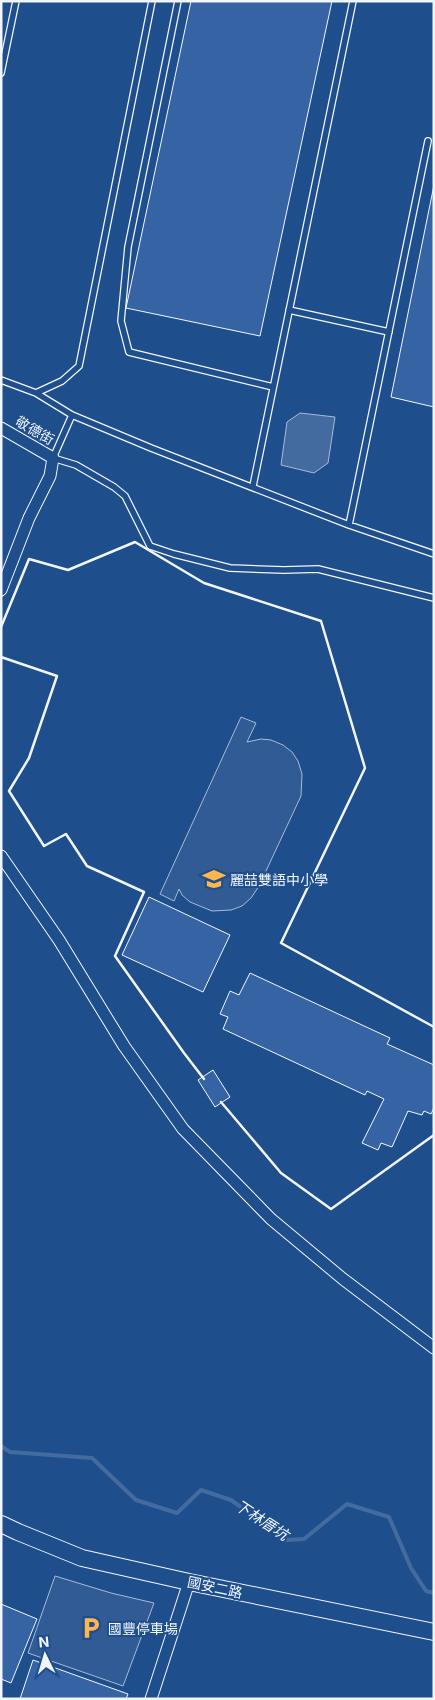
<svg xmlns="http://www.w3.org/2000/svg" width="435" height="1700" font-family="Inter,'Noto Sans TC',sans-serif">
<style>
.built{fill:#305b95;stroke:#a8bbd7}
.water{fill:#446ba0;stroke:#a8bbd7}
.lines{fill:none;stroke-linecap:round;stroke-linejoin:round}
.stream{stroke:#446ba0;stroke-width:4}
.building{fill:#3563a3;stroke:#f2f6ff}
.lane-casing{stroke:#f2f6ff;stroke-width:8}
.street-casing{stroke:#f2f6ff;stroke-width:13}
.secondary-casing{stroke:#f2f6ff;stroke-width:18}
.lane{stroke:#1f4e8c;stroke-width:5.5}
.street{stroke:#1f4e8c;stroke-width:11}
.secondary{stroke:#1f4e8c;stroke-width:16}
.wall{stroke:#f2f6ff;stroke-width:2.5}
.labels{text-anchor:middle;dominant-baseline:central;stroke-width:4;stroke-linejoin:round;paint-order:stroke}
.street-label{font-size:14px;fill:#f2f6ff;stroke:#1f4e8c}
.poi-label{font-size:14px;fill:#f2f6ff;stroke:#1f4e8c;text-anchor:start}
.water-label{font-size:15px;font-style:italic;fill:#f2f6ff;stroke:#1f4e8c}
</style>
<rect width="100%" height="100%" fill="#1f4e8c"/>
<path class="built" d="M241,717L256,723L247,742L261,739L271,740L283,745L292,752L298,761L302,774L301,796L259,886L251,898L242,906L231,910L212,911L190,902L182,895L179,889L174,901L160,894Z
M55,1576L111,1593L154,1603L123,1686L28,1653Z"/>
<path class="water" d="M300,413L335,417L328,463L314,473L281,465L287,422Z"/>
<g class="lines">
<path class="stream" d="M1,1446L10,1452L92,1458L136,1500L177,1513L201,1490L231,1500L287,1540L304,1539L347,1504L389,1517L411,1568L426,1591L434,1593"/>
</g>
<path class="building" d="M191,1H332L260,336L126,308Z
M434,185V407L391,397Z
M149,897L230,935L203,992L122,955Z
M250,973L390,1038L387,1044L434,1065V1108L431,1114L424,1111L422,1115L408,1111L392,1147L381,1143L378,1150L362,1143L384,1099L367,1091L365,1095L223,1029L228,1017L220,1014L230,991L239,995Z
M213,1070L230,1097L215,1107L198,1080Z
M1,1604L37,1619L11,1683L1,1679Z
M33,1660L128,1694L126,1699H20Z"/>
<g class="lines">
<defs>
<path id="lane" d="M178,1L128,247L121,321L129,352L273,387
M1,73L16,1
M289,310L389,332
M1,380L36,393L62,381L79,366L152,1
M36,393L72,415
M253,486L353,1
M349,525L428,141
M434,554L349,525L151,448L72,415L53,458L76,465L114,487L125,496L150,546L174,554L230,568L284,570L318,569L434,598"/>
<path id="street" d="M1,428L53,458L50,476L29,518L1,590
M1,856L59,940L124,1046L183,1129L271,1219L343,1279L434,1348
M151,1699L189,1582"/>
<path id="secondary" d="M1,1524L18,1532L82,1558L189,1582L434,1632"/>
</defs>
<use href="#lane" class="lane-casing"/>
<use href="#street" class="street-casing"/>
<use href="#secondary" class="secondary-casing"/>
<use href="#lane" class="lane"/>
<use href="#street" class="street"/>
<use href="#secondary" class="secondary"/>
<path class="wall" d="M1,627L29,559L68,570L135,542L204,583L321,621L365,768L281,943L434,1027
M1,657L57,676L29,758L9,791L44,846L66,834L87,866L144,892L115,956L184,1053L204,1079
M221,1102L281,1173L331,1209L434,1135"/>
</g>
<defs>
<symbol id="school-bare" viewBox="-9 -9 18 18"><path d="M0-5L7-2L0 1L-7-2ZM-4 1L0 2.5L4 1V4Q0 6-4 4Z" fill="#ffb74d" stroke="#1f4e8c" stroke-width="2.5" paint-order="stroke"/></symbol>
<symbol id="parking-bare" viewBox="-9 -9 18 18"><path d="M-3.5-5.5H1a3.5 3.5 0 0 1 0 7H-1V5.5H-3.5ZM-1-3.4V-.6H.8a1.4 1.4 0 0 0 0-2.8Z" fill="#ffb74d" stroke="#1f4e8c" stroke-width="2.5" paint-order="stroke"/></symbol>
</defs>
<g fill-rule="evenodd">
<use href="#school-bare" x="198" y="863" width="32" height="32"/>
<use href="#parking-bare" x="75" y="1612" width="32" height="32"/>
</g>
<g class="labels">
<g class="street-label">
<text transform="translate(35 430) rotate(30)">敬德街</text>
<text transform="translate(215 1587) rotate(12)">國安二路</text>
</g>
<g class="poi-label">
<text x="230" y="879">麗喆雙語中小學</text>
<text x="108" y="1628">國豐停車場</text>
</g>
<g class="water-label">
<text transform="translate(262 1520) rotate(33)">下林厝坑</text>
</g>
</g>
<rect width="435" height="1700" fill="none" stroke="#f2f6ff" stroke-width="5"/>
<g transform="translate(45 1655) rotate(355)" stroke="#1f4e8c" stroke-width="4" paint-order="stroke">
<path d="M0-4L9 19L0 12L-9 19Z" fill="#f2f6ff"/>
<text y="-8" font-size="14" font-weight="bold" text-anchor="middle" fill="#f2f6ff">N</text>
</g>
</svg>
